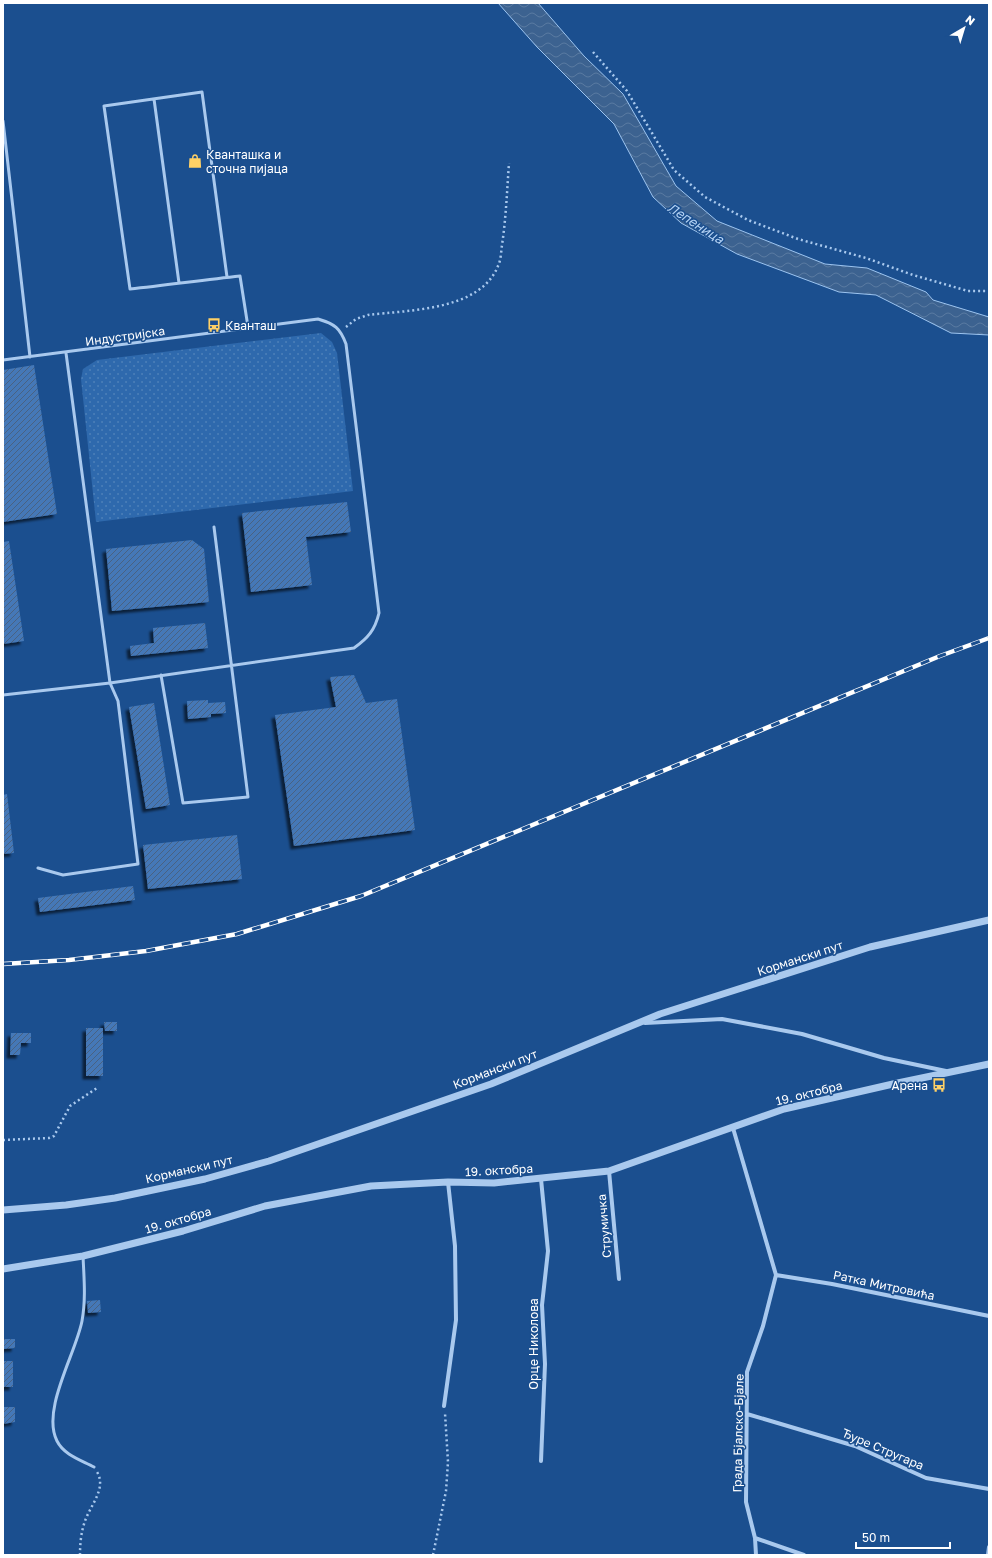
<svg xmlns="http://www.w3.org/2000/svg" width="992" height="1558" font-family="'Golos Text',sans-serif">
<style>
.grass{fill:url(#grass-dots)}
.water{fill:url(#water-waves);stroke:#9cc4f0}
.building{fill:url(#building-hatch);filter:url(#shadow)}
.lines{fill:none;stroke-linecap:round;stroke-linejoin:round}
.path{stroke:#a9c9ee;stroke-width:2.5;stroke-dasharray:2 3;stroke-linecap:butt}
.service{stroke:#a9c9ee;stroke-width:3}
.minor{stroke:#a9c9ee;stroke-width:4}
.tertiary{stroke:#a9c9ee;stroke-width:7}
.rail-casing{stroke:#fff;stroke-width:4.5}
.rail{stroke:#1b4f8f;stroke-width:3;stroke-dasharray:9;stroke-linecap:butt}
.labels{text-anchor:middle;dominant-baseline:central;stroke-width:3;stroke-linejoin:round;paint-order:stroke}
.poi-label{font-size:12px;fill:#fff;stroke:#1b4f8f;text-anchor:start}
.street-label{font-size:12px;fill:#fff;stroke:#1b4f8f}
.water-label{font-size:13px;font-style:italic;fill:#b5d3f5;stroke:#1b4f8f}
</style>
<defs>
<pattern id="grass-dots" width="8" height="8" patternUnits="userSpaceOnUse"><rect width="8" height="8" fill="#2e69ad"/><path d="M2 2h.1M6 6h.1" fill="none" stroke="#4d80b9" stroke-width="1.8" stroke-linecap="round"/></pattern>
<pattern id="water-waves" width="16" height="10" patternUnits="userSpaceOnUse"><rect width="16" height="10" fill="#3c6290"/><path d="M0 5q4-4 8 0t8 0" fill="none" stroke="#597aa1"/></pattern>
<pattern id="building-hatch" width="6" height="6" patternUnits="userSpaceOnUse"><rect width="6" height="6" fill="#4478b7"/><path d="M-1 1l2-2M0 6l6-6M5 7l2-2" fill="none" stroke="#486282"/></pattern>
<filter id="shadow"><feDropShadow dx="-3.5" dy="3.5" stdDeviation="1" flood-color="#0009"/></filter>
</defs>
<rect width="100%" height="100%" fill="#1b4f8f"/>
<path class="grass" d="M321,333L332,342L337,353L353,491L96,522L81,379L83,369L97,360Z"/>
<path class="water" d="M498,3H538L584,56L623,94L676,186L717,221L825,264L867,268L926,292L933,300L989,317V335L951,333L876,295L839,292L737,254L681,223L653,197L614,124L537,47Z"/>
<path class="building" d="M34,365L57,514L3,522V370Z
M347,502L351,532L306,537L312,585L251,592L242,513Z
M192,540L204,549L209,602L112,611L106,549Z
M9,541L24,641L3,644V542Z
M205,623L208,648L131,656L130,646L154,643L153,628Z
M354,675L366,703L397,699L415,830L294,846L275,715L336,707L330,677Z
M208,700V703L225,702L226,713L211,714V717L188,719L187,701Z
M154,703L170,805L146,809L129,707Z
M7,794L14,853L3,854V795Z
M237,835L242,879L148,889L143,845Z
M133,886L135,900L40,912L38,898Z
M104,1022H117V1031H105Z
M86,1028H103V1076H86Z
M11,1033H31V1043H21L20,1055H10Z
M100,1300L101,1312L88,1313L87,1301Z
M3,1339H15V1348L3,1349Z
M3,1361H13V1387H3Z
M4,1407H15V1422L3,1424Z"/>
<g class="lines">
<path class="path" d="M593,52L627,91L674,170L705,197L748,220L798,239L866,258L913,275L968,291H989
M346,327L356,319L368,315C408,310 480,311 498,266C501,260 501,252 502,245C506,218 507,191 509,163
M3,1140L49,1138L54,1136L70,1106L97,1088
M80,1555C80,1544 81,1532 85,1521C90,1506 107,1488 97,1472
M433,1555L446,1491L448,1462L445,1413"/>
<path class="service" d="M154,99L179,283
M3,121L30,357
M227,277L202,92L104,106L130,289C167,285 203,280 240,276L248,327
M3,360L318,319C335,324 340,328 346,344L379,613C375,630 368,638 354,648L110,683L3,695
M161,675L183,803L248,797L214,527
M38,868L63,875L138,864L118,701L110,683L66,353
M83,1256C84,1278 86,1299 82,1321C76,1353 41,1410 57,1441C64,1455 81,1460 94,1467"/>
<path class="minor" d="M645,1023L722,1019L802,1034L884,1058L946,1071
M733,1128L776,1275L763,1326L747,1372L746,1502L755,1538L756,1555
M609,1171L619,1279
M776,1275L832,1284L989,1316
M444,1406L456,1320L455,1246L448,1182
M747,1414L855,1446L926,1478L989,1489
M541,1461L545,1364L542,1305L548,1251L541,1179
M755,1538L804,1555
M988,1555L989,1547"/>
<path class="tertiary" d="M3,1210L66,1205L115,1198L205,1179L269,1161L491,1084L660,1014L870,947L989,920
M3,1269L83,1256L183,1231L265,1206L371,1186L448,1182L494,1183L609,1171L784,1109L893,1084L989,1064"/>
<defs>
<path id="rail" d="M3,964L69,960L146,951L237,934L361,896L940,656L989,638"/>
</defs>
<use href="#rail" class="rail-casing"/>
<use href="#rail" class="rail"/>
</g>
<defs>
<symbol id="shop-bare" viewBox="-9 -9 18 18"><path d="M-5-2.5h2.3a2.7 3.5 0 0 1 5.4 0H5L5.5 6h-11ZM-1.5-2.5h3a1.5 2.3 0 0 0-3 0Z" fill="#ffd166" stroke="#1b4f8f" stroke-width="2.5" paint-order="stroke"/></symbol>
<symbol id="bus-bare" viewBox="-9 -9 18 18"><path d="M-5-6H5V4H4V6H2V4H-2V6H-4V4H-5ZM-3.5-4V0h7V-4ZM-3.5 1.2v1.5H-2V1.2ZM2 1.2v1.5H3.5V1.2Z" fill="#ffd166" stroke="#1b4f8f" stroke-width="2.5" paint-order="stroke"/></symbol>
</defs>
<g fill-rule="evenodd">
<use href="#shop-bare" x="185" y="151" width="20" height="20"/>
<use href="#bus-bare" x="204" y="315" width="20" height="20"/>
<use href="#bus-bare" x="929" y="1075" width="20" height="20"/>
</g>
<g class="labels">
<g class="poi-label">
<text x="206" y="154">Кванташка и<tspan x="206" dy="14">сточна пијаца</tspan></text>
<text x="225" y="325">Кванташ</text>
<text x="928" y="1085" text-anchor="end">Арена</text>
</g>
<g class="street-label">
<text transform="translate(125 336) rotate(-8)">Индустријска</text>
<text transform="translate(800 958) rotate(-18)">Кормански пут</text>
<text transform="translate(495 1069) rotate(-21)">Кормански пут</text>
<text transform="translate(809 1093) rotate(-14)">19. октобра</text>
<text transform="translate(189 1169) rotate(-13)">Кормански пут</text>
<text transform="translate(499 1170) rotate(-3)">19. октобра</text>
<text transform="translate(178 1220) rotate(-16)">19. октобра</text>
<text transform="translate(604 1226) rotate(-95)">Струмичка</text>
<text transform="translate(884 1285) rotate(12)">Ратка Митровића</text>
<text transform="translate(533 1344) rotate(-90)">Орце Николова</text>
<text transform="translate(738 1433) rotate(-89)">Града Бјалско-Бјале</text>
<text transform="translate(883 1449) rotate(23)">Ђуре Стругара</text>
</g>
<g class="water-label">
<text transform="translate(696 223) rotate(33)">Лепеница</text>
</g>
</g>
<rect width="992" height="1558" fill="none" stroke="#ffffff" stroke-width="8"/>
<g transform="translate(964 28) rotate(38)" stroke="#1b4f8f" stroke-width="3" paint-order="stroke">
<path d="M0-3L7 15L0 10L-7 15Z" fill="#ffffff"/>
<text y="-6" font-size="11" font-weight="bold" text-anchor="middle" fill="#ffffff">N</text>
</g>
<path d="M856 1542v6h94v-6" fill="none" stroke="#ffffff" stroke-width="2"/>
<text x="862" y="1542" font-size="12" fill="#ffffff" stroke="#1b4f8f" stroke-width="3" paint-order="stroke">50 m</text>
</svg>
